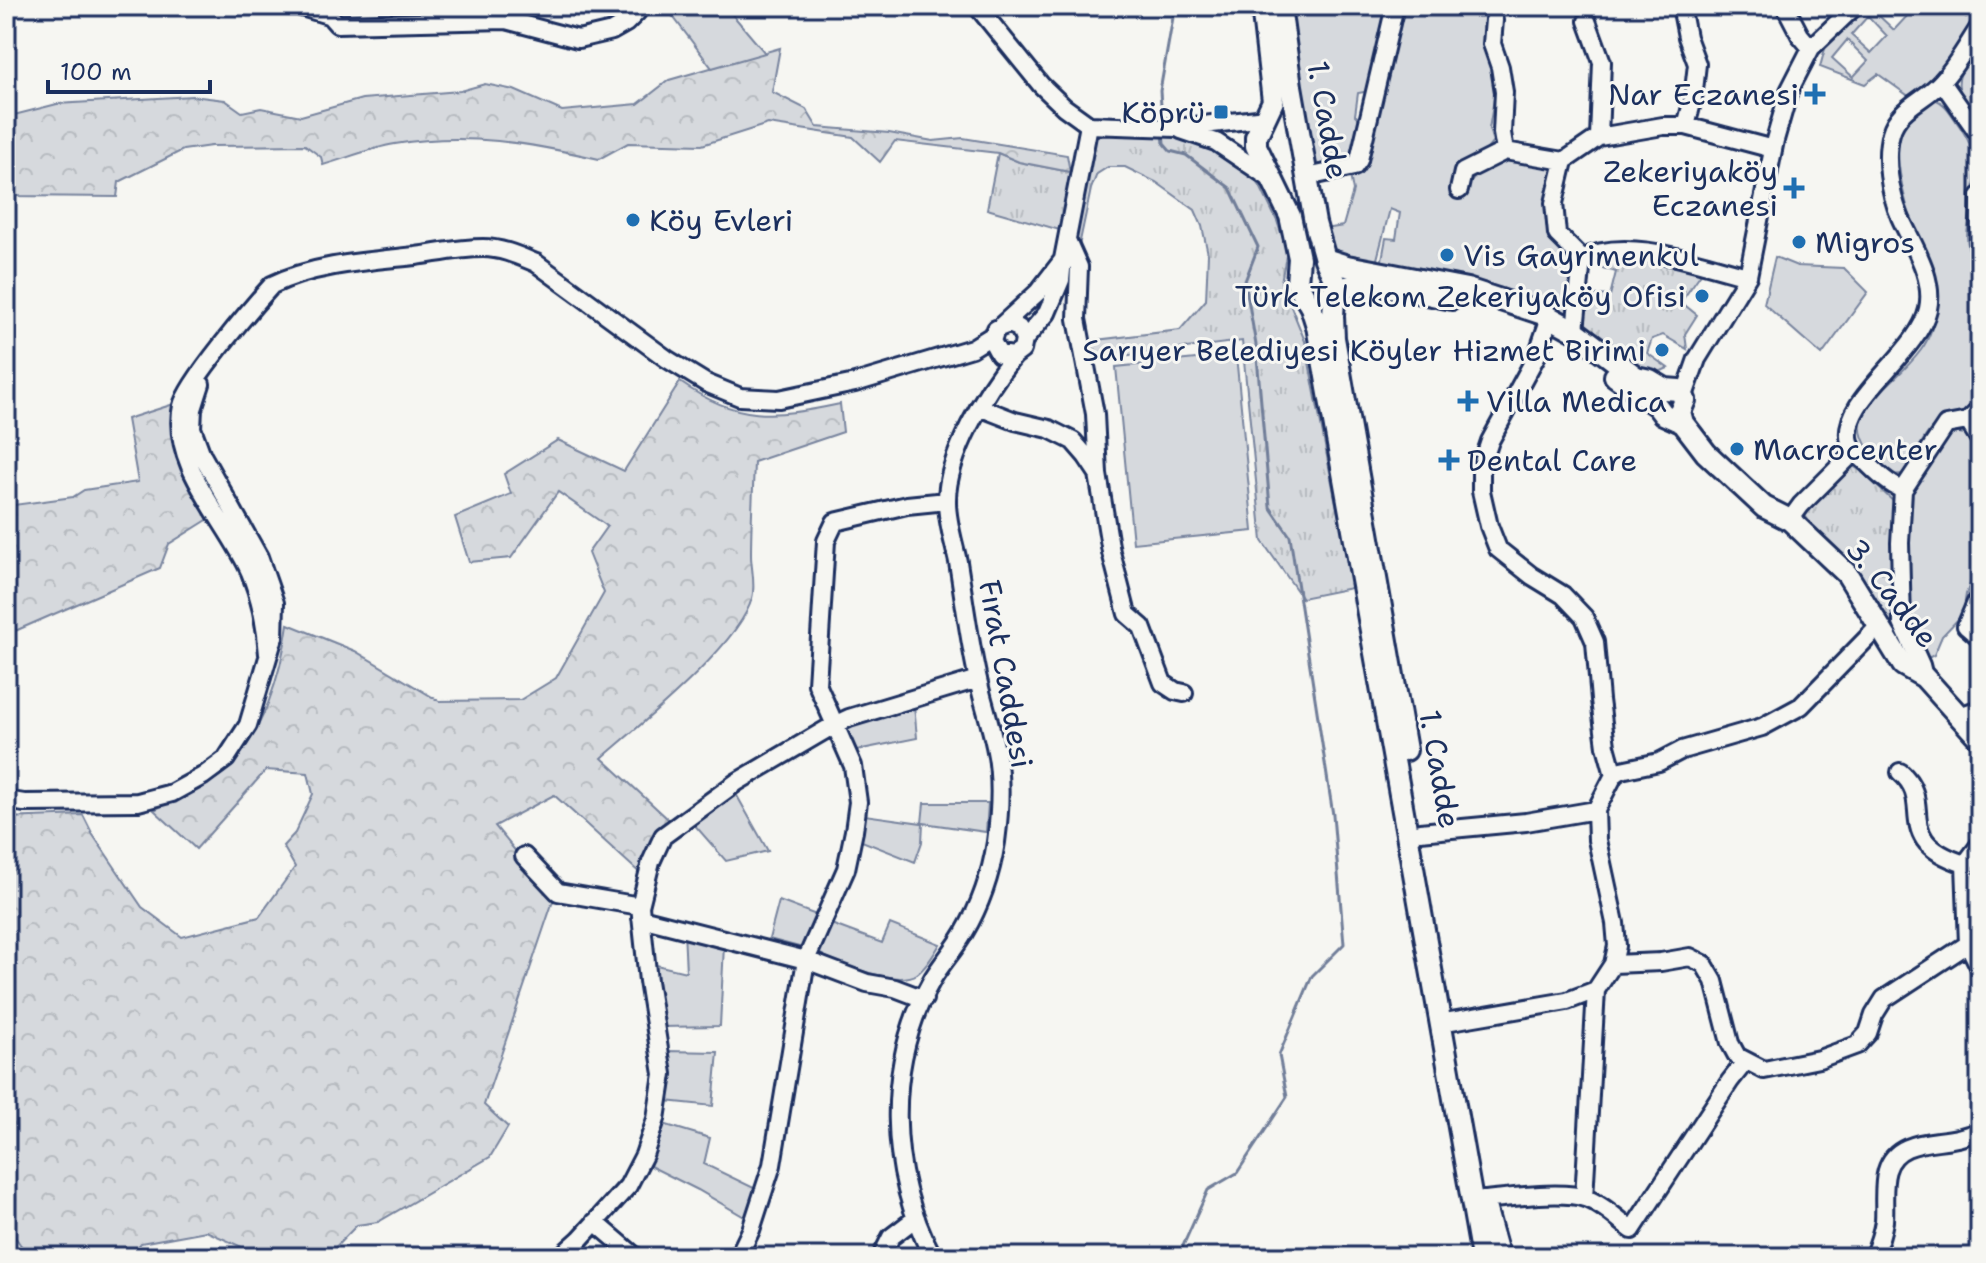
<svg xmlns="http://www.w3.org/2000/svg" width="1986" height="1263" font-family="'Shantell Sans',sans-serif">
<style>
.grass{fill:url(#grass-tufts);stroke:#78849e;stroke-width:2}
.forest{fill:url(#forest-crowns);stroke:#78849e;stroke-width:2}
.green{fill:#d6d9dd;stroke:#78849e;stroke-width:2;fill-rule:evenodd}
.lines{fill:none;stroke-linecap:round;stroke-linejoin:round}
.stream{stroke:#717e99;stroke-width:3}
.minor-casing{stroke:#1b2f5e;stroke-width:22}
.major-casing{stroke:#1b2f5e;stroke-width:26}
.minor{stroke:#f6f6f2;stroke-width:16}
.major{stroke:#f6f6f2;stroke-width:20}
.poi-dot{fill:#1f6fb2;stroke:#f6f6f2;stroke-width:3}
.labels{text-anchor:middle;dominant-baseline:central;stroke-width:6;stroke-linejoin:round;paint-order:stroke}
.poi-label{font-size:30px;fill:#1b2f5e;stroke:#f6f6f2;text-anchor:start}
.street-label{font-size:30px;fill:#1b2f5e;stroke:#f6f6f2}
</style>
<defs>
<pattern id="grass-tufts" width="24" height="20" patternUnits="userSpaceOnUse" patternTransform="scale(2)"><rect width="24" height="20" fill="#d6d9dd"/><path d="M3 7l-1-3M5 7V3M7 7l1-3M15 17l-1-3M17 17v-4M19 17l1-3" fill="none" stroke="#b7bbc0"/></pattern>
<pattern id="forest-crowns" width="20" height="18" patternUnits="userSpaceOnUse" patternTransform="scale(2)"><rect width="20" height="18" fill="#d6d9dd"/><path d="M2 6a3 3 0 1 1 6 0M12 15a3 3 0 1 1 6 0" fill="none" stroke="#b7bbc0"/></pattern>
</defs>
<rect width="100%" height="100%" fill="#f6f6f2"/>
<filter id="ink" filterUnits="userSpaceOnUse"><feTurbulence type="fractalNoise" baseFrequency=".0125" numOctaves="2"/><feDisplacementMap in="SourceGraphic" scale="16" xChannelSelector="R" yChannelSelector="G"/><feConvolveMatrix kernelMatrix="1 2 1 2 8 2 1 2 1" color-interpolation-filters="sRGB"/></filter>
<g filter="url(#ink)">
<path class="grass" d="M1097,133L1159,135L1198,140L1240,159L1260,186L1277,221L1287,251L1281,282L1305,341L1338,514L1356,587L1302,598L1262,541L1242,341L1090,360L1088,341L1180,330L1206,300L1208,254L1202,226L1195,210L1156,182L1125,167H1108L1097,174L1091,189L1079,246L1075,244Z
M998,153L1019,162L1070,172L1063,231L987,209Z
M1637,258L1702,272L1681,302L1697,315L1685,334L1687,349L1663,335L1652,339L1647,353L1668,368L1657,373H1646L1582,327L1588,294L1610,296L1616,272L1592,265L1594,261Z
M1848,463L1861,471L1896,504V591L1890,604L1895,625L1909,656L1803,513Z"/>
<path class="forest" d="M780,48L772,92L806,109L817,127L889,133L933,141L963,138L1067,155L1070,172L1019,162L998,153L895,141L880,162L853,137L768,124L702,145L628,143L599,159C529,143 467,132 395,144C371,148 347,158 323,165L321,157L305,145L211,146L183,150L119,182L117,197L6,196V117L57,104L192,96L225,100L242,112L261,108L301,116L362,99L460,91L485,84L514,90L562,111L638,104L669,80Z
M680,382C737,422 774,418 840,404L843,432L754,462C753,493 751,524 751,555C751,568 756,585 752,598C740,644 641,724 602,758L669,820L652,843L643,876L554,795L495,826L554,898L484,1105L508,1127L490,1157L378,1222L357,1225L326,1257H264L206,1231L141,1243L130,1257H29L6,1224V818L83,815L93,835L142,907L182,937L259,917L295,867L283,846L295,833L313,794L308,773L266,770L196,849L154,810C173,800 212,784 226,771C263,734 281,675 288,624L355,651L439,701L520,700L556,678L604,593L588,553L607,526L558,492L511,558L469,562L455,517L511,494L504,474L558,440L624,471Z
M174,404L173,445L212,517L169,544L160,568L15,631L6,593V506L73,497L84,490L138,482L127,419Z"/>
<path class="green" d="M665,6H740L732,14L765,53L712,68Z
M1287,6H1390L1370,91L1358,93L1355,115L1363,122L1353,161L1314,171Z
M1400,6H1498L1495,18L1488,17L1484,43L1496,87L1489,129L1493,142L1484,153L1455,174L1450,194L1463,196C1470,176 1487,167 1505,158L1552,168L1556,173L1564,250L1572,263V297L1567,312H1561L1502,288L1381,265L1386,238L1396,239L1400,213L1390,209L1376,263C1347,257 1334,260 1325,229L1343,226L1353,191L1350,175Z
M1869,6H1883L1876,13L1894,30L1909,14L1902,6H1954L1966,17L1977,6H1980V9C1965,35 1937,85 1910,97L1878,74L1865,84L1820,67L1826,45ZM1868,16L1887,36L1871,53L1851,35ZM1847,40L1868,61L1853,77L1832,58Z
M1980,42V122C1950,82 1953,83 1980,42Z
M1934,99C1944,102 1950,112 1956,121C1982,157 1977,172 1970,214C1968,229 1965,236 1969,250L1980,248V401C1967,417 1954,411 1940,421C1922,433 1916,459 1902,474L1892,475C1822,413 1886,398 1921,350C1930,338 1936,319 1937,304C1940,276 1924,254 1915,229C1905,204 1891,153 1903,127C1909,114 1922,106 1934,99Z
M1775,257L1797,266L1844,268L1868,292L1822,355L1764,304Z
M1236,355L1253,531L1133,543L1116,367Z
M1954,432L1969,435L1980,455L1978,564L1966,594L1963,614L1942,636L1934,655L1926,659L1907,620V508L1909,492L1947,435Z
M914,705L917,738L852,751L846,731L850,725Z
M736,794L768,851L726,861L692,822Z
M924,803H988L986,832L923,823L922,842L915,862L859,840L865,815L922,823Z
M779,901L819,916L803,948L769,939Z
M831,924L882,943L890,924L940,944C934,954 927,967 917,974C898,987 837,964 819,953Z
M684,931L724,945L720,1026L660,1027L652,964L686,972Z
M665,1051L718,1052L713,1106L666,1101Z
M663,1124L710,1138L704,1164L758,1190L748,1219L698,1190L650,1166Z"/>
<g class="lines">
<path class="stream" d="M1162,121L1160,91L1175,6
M1163,132L1164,144L1170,151L1186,155L1230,188L1258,247L1245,281L1256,345L1270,507L1290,536L1333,815L1344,944L1312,976L1279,1055L1287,1097L1237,1173L1208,1190L1178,1257"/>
<defs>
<path id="minor" d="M298,6L328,15
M321,6L337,24L506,20L578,39L612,31L626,23L637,12
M977,6L1041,85L1064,107L1089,125L1176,128L1266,118
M1681,6L1687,37L1697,64L1693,99L1686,126
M1785,6L1800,35L1811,48
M1494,20L1492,44L1500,67L1504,92L1502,133L1505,151
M1587,21L1602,62L1599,137
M1942,82L1980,136
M1181,130L1216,142L1271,179
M1564,161L1554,203L1557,234L1582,259L1575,331
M1307,177L1354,167L1359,160L1395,6
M1459,190L1463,172L1505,151L1564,161L1599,137L1663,126H1686L1773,149
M1067,240L1079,267L1077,319L1095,414L1098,474
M1979,248L1980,196
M1582,259C1627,235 1702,265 1748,276
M1002,325L1038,292L1062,261
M1547,326L1537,355L1490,441L1481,468V491L1489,526L1498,549L1532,576L1563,595L1584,617L1595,642L1600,700L1606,746L1614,775
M1024,340L1019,328L1009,324L996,329L992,341L999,354L1014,356L1022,350L1024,340L1047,313L1061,280L1063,259L1089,125
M1684,396L1697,359L1748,276L1775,140L1789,91L1811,48L1855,6
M979,407L1015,421L1049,429L1073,441L1086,456L1098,474L1111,552L1127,614L1142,627L1163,683L1175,691L1184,693
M1968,421L1980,440
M1903,490L1946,425L1968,421L1980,409
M1790,520L1801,505L1854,452
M1980,593L1966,626L1980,638
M268,654C266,625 261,599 250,572C228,522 169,464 182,406C187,383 253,306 272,285C315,264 370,261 416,256C438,253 461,248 483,248C502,248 519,256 536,263L667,359L706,383L740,397L779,399L855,383L972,348L993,335
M1924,677L1921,665L1902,623L1900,543L1903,490C1888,484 1876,472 1865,461C1858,455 1852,451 1850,442C1838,400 1918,355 1928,309C1935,277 1912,244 1900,217C1890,193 1884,158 1891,133C1898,107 1926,100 1942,81C1957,65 1968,44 1980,26
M1958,716L1980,709
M1900,772C1937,803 1889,840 1965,864
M1614,775L1621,770L1659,762L1682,750L1762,727L1801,706L1879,626
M6,800L24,803L138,802L172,793L203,776L226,759L248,725L274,637L275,603L259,557L202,455L192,428L193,409L201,384
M1420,832L1526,822L1596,810
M524,856L558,892L640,906
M641,918L806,960L867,983L895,988L924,999
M1968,944L1980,968
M1613,964L1661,962L1690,957L1704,964L1714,981L1730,1043L1737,1056L1764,1070L1819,1059L1857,1045L1868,1033L1874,1015L1884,999L1968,944L1965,864L1980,844
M1451,1021L1567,1001L1596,990
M1584,1198L1596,990L1613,964L1617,946L1615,923L1597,840L1596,810L1614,775
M1483,1200C1508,1198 1562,1190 1585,1198C1602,1204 1618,1219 1632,1230L1730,1081L1745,1062
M595,1222L636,1257
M560,1257L580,1239L628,1186L644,1155L656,1119L663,1074L648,981L640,906L651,862L663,836L737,782L834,725L849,718L978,679
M738,1257L751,1230L772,1165L806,960L846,869L854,831L858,802L853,766L817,684L826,541L835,522L907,505L947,501
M881,1257L891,1237L916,1218
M933,1257C888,1172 884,1064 933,978C942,963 955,949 964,933C980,906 991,874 996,842C1000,812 1002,776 995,746C990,722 982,699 977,675C969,638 964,600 958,562C954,543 947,522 947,502C946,457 986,390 1014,356
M1873,1257C1878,1245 1882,1234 1884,1221C1886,1195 1877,1161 1907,1148C1930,1138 1953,1144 1980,1130"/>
<path id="major" d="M1262,6L1273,101L1256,137V146L1290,216L1299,258L1297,283L1311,307L1317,326L1482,1257
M1280,6L1291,86L1315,223L1325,259L1335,281L1333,316L1334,338L1406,750
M1325,259L1347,266L1467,289L1546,315L1575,331L1636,377L1650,380L1665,389L1679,390L1685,400L1680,412L1683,423L1706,453L1764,507L1790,520L1847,574L1903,665L1924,677L1980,739
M1329,296C1353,272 1420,294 1452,299
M1615,376L1657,406L1663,414L1683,423
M1484,1203L1499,1257"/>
</defs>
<use href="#minor" class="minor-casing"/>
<use href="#major" class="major-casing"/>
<use href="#minor" class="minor"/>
<use href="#major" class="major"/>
</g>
</g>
<g class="poi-dot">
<path d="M1811 82h8v8h8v8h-8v8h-8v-8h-8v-8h8z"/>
<rect x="1213" y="104" width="16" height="16" rx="4"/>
<path d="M1790 176h8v8h8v8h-8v8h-8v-8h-8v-8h8z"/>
<circle cx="633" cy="220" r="8"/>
<circle cx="1799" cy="242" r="8"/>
<circle cx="1447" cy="255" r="8"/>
<circle cx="1702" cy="296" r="8"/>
<circle cx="1662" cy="350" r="8"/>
<path d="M1464 389h8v8h8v8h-8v8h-8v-8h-8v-8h8z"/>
<circle cx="1737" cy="449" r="8"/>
<path d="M1445 448h8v8h8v8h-8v8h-8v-8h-8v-8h8z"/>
</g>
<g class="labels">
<g class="poi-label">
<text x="1799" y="94" text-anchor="end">Nar Eczanesi</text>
<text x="1205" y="112" text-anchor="end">Köprü</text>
<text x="1778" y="171" text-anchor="end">Zekeriyaköy<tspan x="1778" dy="34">Eczanesi</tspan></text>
<text x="649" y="220">Köy Evleri</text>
<text x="1815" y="242">Migros</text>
<text x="1463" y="255">Vis Gayrimenkul</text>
<text x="1686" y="296" text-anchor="end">Türk Telekom Zekeriyaköy Ofisi</text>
<text x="1646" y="350" text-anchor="end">Sarıyer Belediyesi Köyler Hizmet Birimi</text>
<text x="1486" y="401">Villa Medica</text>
<text x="1753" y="449">Macrocenter</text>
<text x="1467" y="460">Dental Care</text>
</g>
<g class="street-label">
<text transform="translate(1328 120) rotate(80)">1. Cadde</text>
<text transform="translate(1892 593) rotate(52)">3. Cadde</text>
<text transform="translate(1006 674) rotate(80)">Fırat Caddesi</text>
<text transform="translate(1440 769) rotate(80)">1. Cadde</text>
</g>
</g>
<rect width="1986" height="1263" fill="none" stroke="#f6f6f2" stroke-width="32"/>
<rect x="16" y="16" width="1954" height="1231" fill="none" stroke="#1b2f5e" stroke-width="3" filter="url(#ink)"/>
<path d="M48 80v12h162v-12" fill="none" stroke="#1b2f5e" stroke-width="4"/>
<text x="60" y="80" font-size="24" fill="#1b2f5e" stroke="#f6f6f2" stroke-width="6" paint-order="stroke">100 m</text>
</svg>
